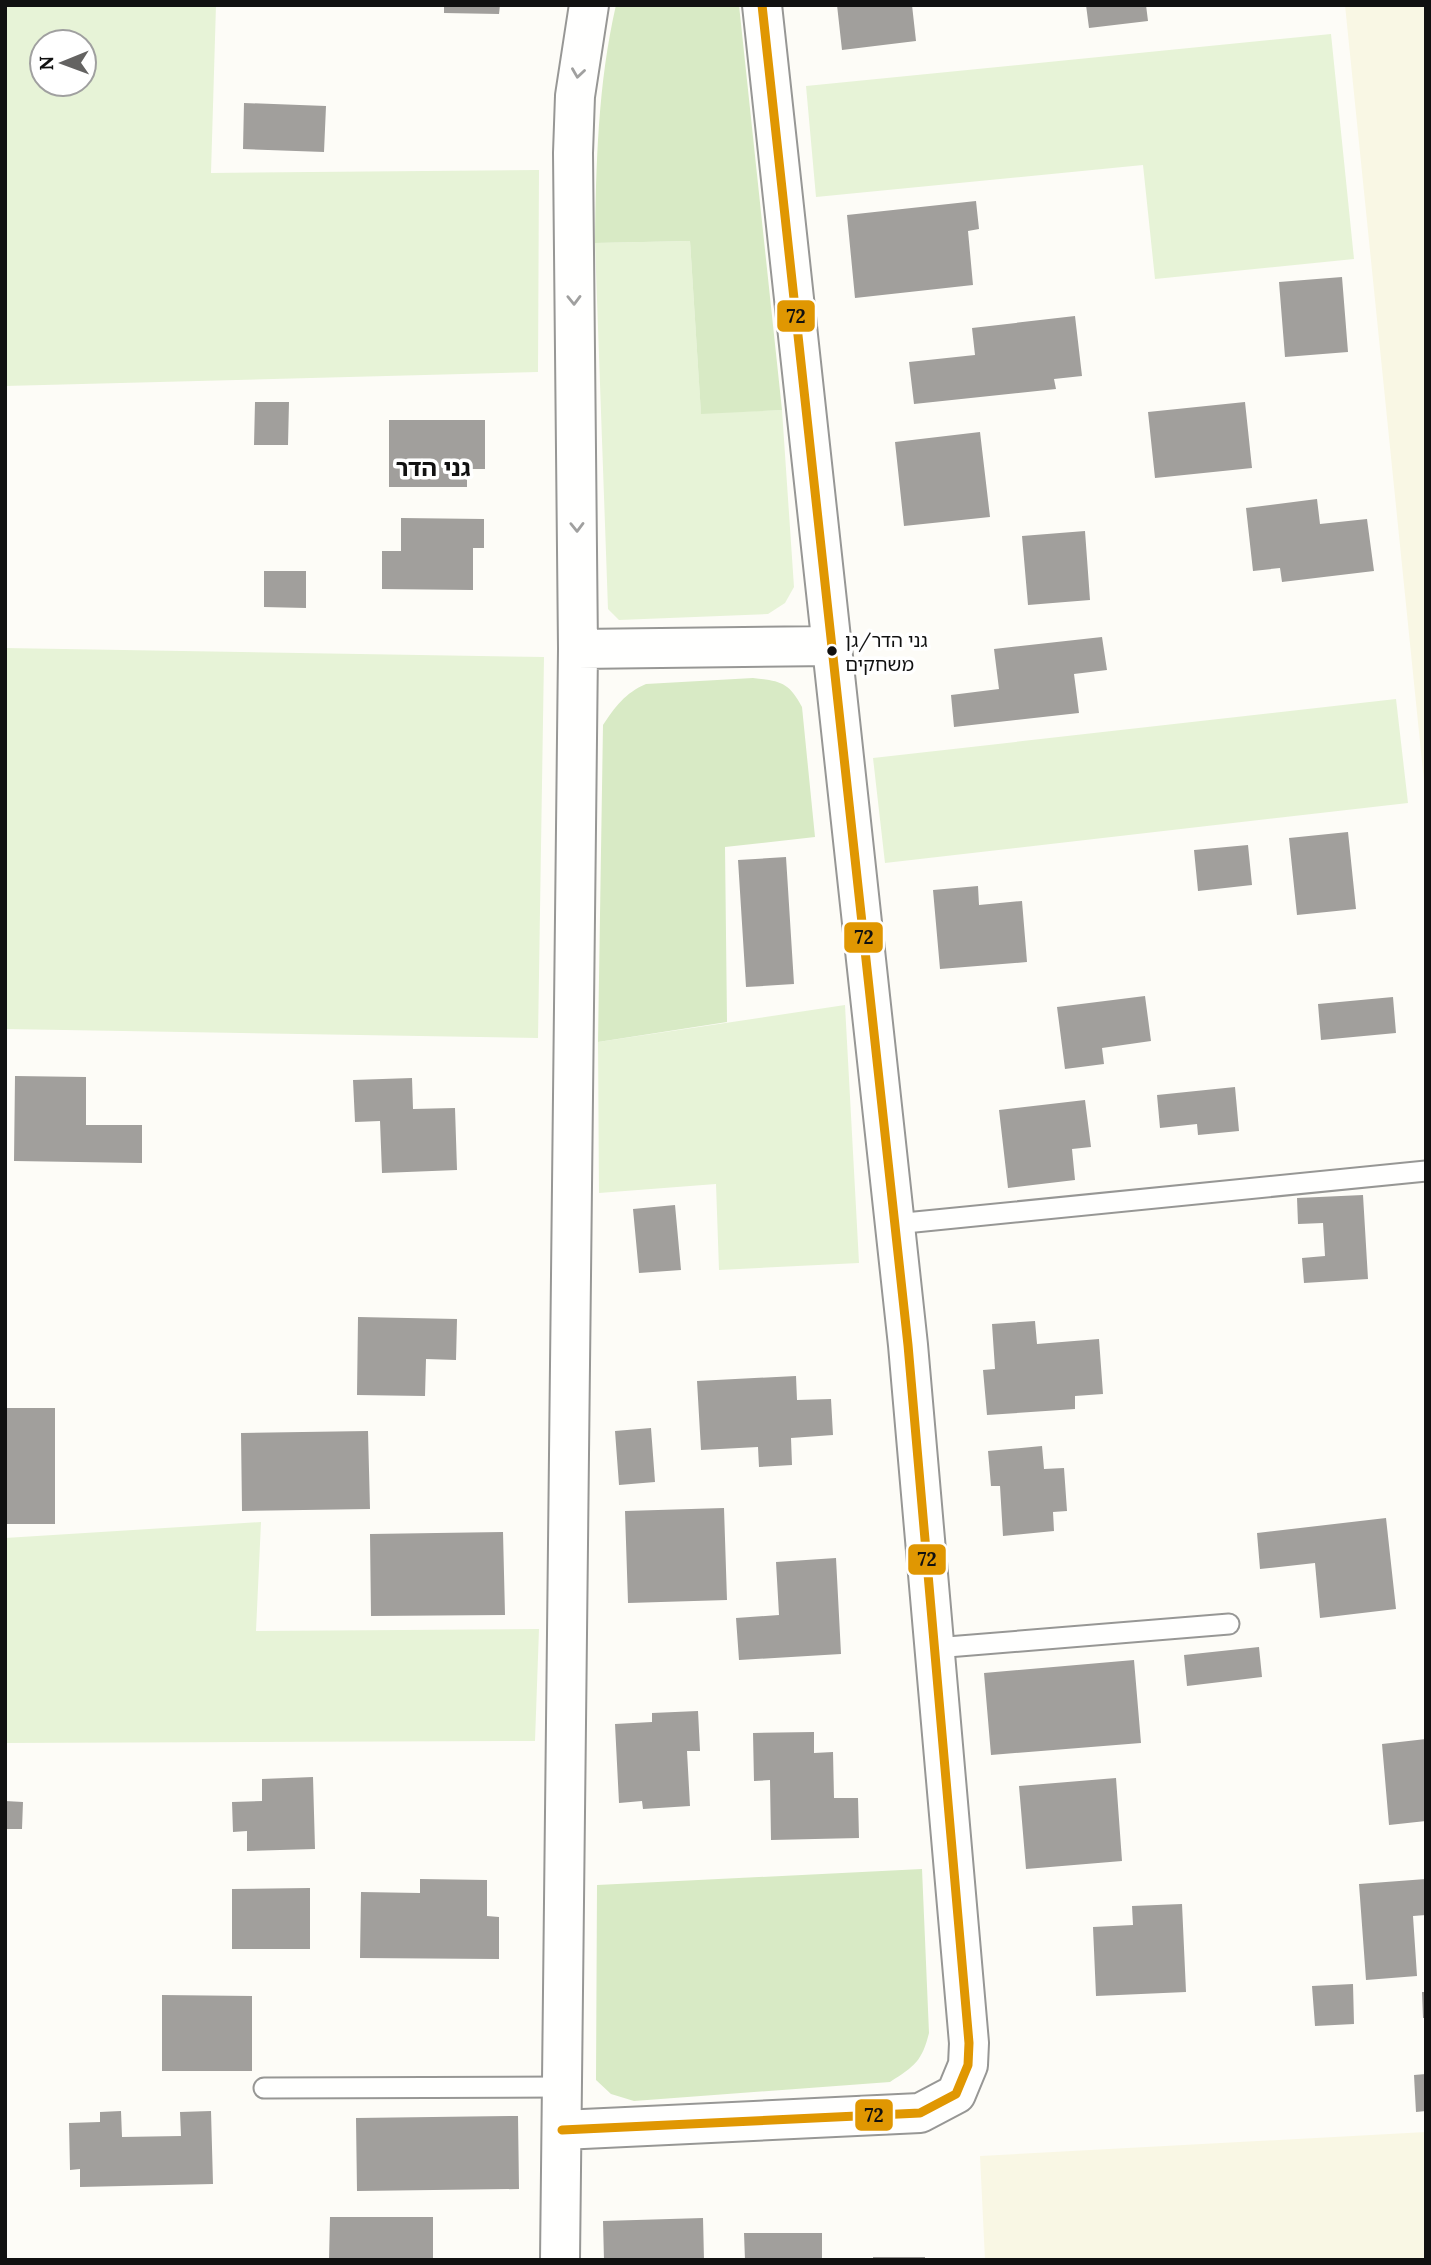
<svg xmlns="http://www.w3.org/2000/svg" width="1431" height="2265" font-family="Lora,'Noto Sans Hebrew',serif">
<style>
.farmland{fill:#f9f7e4}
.green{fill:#e7f3d7;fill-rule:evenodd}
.forest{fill:#d8eac5}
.building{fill:#a19f9c}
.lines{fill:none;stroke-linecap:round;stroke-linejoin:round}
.lane-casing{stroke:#979795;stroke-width:23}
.street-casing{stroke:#979795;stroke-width:42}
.lane{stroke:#fffffe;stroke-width:19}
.street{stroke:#fffffe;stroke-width:38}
.bus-1-casing{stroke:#fff;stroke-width:14}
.bus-1{stroke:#e09702;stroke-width:9}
.oneway{stroke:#a0a09f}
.bus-dot{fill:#111;stroke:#fff;stroke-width:2.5}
.labels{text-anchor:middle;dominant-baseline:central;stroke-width:7;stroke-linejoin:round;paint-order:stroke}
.bus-label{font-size:19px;fill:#111;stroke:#fff;text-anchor:start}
.quarter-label{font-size:24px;font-weight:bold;fill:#111;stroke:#fff}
.line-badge{stroke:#fff;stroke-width:2.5}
.pale-badge-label{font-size:19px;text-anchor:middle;font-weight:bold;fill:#111}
</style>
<rect width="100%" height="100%" fill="#fdfcf7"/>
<path class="farmland" d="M1345,5H1426V801Z
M1426,2132V2260H985L980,2156Z"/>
<path class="green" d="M5,5H216L211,173L539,170L538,372L5,386ZM84,42V84H42V42Z
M1331,34L1354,259L1155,279L1143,165L816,197L806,86Z
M690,241L701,413L782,410L794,587L785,603L768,614L619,620L608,609L595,243Z
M5,648L544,657L538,1038L5,1029Z
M1396,699L1408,803L885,863L873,758Z
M845,1005L859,1263L719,1270L716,1184L599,1193L598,1042Z
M261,1522L256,1631L539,1629L535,1741L5,1743V1538Z"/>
<path class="forest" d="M616,5H739L782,410L701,414L690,241L595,243C596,164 598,83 616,5Z
M753,678C780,681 789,682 802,707L815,837L725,847L727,1022L598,1042L603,725C615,707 625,693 646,684Z
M922,1869L929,2033C922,2061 915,2066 890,2082L634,2101L611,2094L596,2080L597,1885Z"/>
<path class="building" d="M444,5H500L499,14L444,13Z
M837,5H912L916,41L842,50Z
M1086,5H1146L1148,21L1089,28Z
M244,103L326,106L324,152L243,149Z
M976,201L979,229L968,231L973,285L855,298L847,215Z
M1342,277L1348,352L1285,357L1279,282Z
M1075,316L1082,376L1054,379L1056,389L914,404L909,362L975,355L972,328Z
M255,402H289L288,445H254Z
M1245,402L1252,468L1155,478L1148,412Z
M389,420H485V469H467V487H389Z
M980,432L990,517L904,526L895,442Z
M1317,499L1320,524L1367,519L1374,571L1282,582L1280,568L1253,571L1246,508Z
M401,518L484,519V548H473V590L382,589V551H401Z
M1085,531L1090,600L1028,605L1022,536Z
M264,571H306V608L264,607Z
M1102,637L1107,670L1074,674L1079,713L954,727L951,695L999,689L994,649Z
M1348,832L1356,909L1297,915L1289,838Z
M1248,845L1252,885L1198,891L1194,850Z
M786,857L794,984L746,987L738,860Z
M978,886L979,905L1022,901L1027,962L940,969L933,890Z
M1145,996L1151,1041L1102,1048L1104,1064L1065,1069L1057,1007Z
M1393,997L1396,1033L1321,1040L1318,1004Z
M15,1076L86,1077V1125H142V1163L14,1161Z
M412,1078L413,1109L455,1108L457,1170L382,1173L380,1121L355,1122L353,1080Z
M1235,1087L1239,1131L1198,1135L1197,1124L1160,1128L1157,1095Z
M1085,1100L1091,1147L1072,1149L1075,1180L1008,1188L999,1110Z
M1363,1195L1368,1279L1304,1283L1302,1258L1325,1256L1323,1223L1298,1224L1297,1198Z
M675,1205L681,1270L639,1273L633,1209Z
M358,1317L457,1319L456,1360L426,1359L425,1396L357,1395Z
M1035,1321L1037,1344L1099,1339L1103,1394L1075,1396V1409L987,1415L983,1370L995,1369L992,1324Z
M796,1376L797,1400L831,1399L833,1435L791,1438L792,1465L759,1467L758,1447L701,1450L697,1381Z
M5,1408H55V1524H5Z
M651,1428L655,1482L619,1485L615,1431Z
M368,1431L370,1509L242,1511L241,1433Z
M1042,1446L1044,1469L1064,1468L1067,1511L1053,1512L1054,1531L1003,1536L1000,1486H991L988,1451Z
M724,1508L727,1600L628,1603L625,1511Z
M1386,1518L1396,1609L1320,1618L1315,1563L1260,1569L1257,1533Z
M503,1532L505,1615L371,1616L370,1534Z
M836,1558L841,1654L739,1660L736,1618L779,1615L776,1562Z
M1259,1647L1262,1677L1187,1686L1184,1655Z
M1134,1660L1141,1743L991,1755L984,1673Z
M698,1711L700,1751H687L690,1806L643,1809L642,1801L619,1803L615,1724L652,1722V1713Z
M814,1732V1753L833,1752L834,1798H858L859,1838L771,1840L770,1780L754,1781L753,1733Z
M1426,1739V1821L1389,1825L1382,1744Z
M313,1777L315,1849L247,1851V1831L233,1832L232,1802L262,1801V1779Z
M1116,1778L1122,1861L1026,1869L1019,1786Z
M5,1801L23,1802L22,1829H5Z
M420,1879L487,1880V1916L499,1917V1959L360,1958L361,1892L420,1893Z
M1426,1879V1915L1413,1916L1417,1976L1366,1980L1359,1884Z
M310,1888V1949H232V1889Z
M1182,1904L1186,1992L1096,1996L1093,1927L1133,1925L1132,1906Z
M1353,1984L1354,2024L1315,2026L1312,1986Z
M1422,1992H1426V2018H1423Z
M162,1995L252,1996V2071H162Z
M1426,2074V2111L1416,2112L1414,2075Z
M121,2111L122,2137L181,2136L180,2112L211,2111L213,2184L80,2187V2169L70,2170L69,2123L100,2122V2112Z
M518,2116L519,2189L357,2191L356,2118Z
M330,2217H433V2260H329Z
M703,2218L704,2260H604L603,2221Z
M744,2233H822V2260H745Z
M873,2257H925V2260H873Z"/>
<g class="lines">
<defs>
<path id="lane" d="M895,1224L1426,1171
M935,1648L1229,1624
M264,2088L562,2087"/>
<path id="street" d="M578,649L832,646
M562,2130L920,2113L956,2094L968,2065L969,2043L908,1345L762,5
M560,2260L578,649L573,153L575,96L589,5"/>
</defs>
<use href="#lane" class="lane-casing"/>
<use href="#street" class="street-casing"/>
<use href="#lane" class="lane"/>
<use href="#street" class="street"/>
<defs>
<path id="bus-1" d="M562,2130L920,2113L956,2094L968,2065L969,2043L908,1345L762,5"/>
</defs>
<use href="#bus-1" class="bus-1-casing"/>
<use href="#bus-1" class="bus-1"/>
</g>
<defs><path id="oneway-chevron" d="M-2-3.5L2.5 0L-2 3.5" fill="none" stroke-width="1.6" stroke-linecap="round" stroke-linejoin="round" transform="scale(1.75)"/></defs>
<g class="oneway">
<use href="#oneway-chevron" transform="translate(578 73) rotate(98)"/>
<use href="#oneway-chevron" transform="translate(574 300) rotate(89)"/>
<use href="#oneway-chevron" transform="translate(577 527) rotate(89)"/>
</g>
<circle class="bus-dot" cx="832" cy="651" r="6"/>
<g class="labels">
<g class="bus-label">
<text x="845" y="640">גני הדר/גן<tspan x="845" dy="24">משחקים</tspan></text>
</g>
<g class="quarter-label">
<text x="433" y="467">גני הדר</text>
</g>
</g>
<g class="line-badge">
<rect x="776" y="299" width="40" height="34" rx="7" fill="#e09702"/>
<rect x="843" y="921" width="41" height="33" rx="7" fill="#e09702"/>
<rect x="907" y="1543" width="40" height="33" rx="7" fill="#e09702"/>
<rect x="854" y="2098" width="40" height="34" rx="7" fill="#e09702"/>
</g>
<g class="pale-badge-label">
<text x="796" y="323">72</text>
<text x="864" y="944">72</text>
<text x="927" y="1566">72</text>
<text x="874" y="2122">72</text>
</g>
<rect width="1431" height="2265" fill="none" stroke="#111111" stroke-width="14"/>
<g transform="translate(63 63) rotate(269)"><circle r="33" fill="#ffffff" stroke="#a0a0a0" stroke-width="2"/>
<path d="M0-5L12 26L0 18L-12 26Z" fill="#646362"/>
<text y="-10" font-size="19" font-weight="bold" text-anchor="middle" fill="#111111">N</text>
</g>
</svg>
